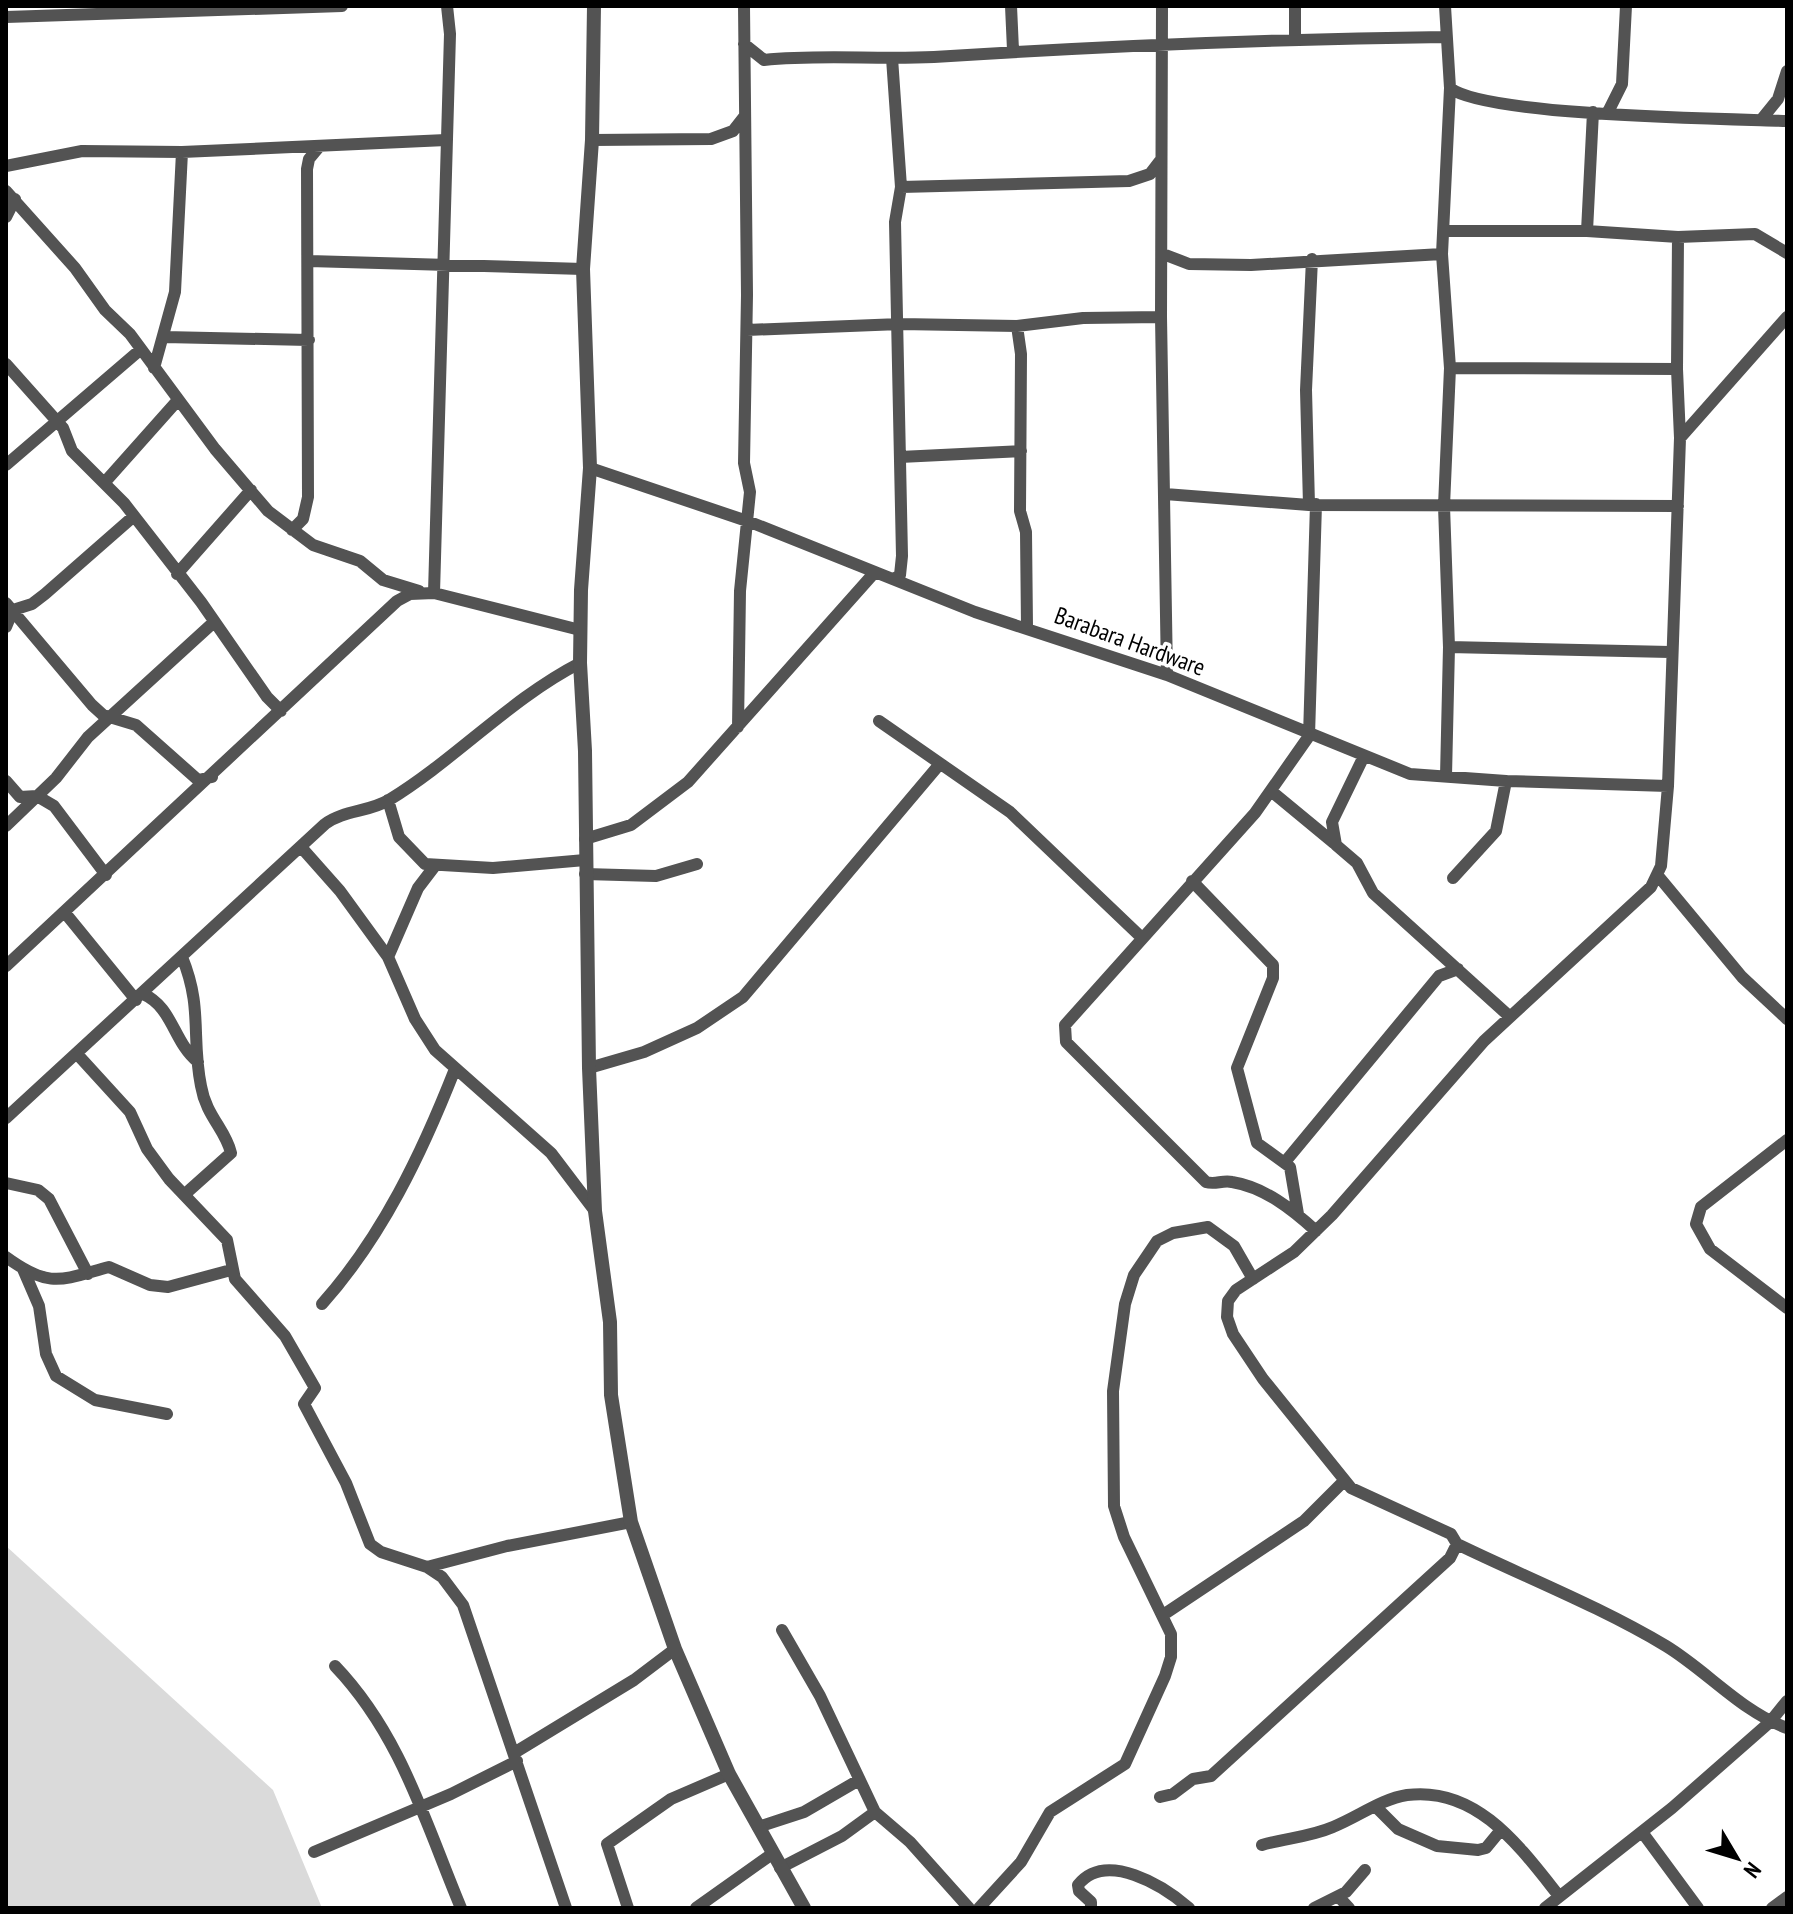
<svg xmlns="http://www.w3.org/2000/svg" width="1793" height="1914" font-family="'PT Sans Narrow',sans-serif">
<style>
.green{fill:#dadada}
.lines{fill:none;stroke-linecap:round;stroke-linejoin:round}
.minor{stroke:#535353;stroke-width:12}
.tertiary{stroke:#535353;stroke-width:14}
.labels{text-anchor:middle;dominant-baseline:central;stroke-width:7;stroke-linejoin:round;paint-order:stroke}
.street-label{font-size:24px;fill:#000;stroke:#fff}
</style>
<rect width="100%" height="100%" fill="#fff"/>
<path class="green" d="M6,1546L273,1790L322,1908H6Z"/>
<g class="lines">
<path class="minor" d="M1011,6L1013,50
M1162,6L1161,317L1167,675
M1445,6L1450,88L1442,254L1450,368L1444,506L1449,647L1446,776
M6,17L342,6
M1295,40V6
M744,44L764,60C821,54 877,60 934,57C1104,46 1275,39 1445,37
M892,58L901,187L895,222L902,556L900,575L894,579
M1450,88C1486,116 1728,119 1787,121
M1608,112L1622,84L1626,6
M1761,120L1778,99L1787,71
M592,140L711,139L733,131L744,117
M6,166L82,151L182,152L446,140
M901,187L1129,181L1150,174L1160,161
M6,191L75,268L105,310L130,334L215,449L268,511L313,545L360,561L383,580L419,591
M6,217L15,199
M1587,231L1593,112
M1678,237L1755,234L1787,253
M1163,254L1189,264L1251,265L1442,254
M309,261L583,269
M1017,326L1021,354L1020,511L1026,532L1027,627
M747,330L900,324L1017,326L1083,318L1161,317
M164,337L309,340
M6,364L63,428L72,451L124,503L201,602L267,697L281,711
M154,368L175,292L182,152
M1450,368L1677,369
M1680,438L1787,317
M900,457L1021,451
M6,465L140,350
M590,468L750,522L975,612L1167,675L1410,774L1506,781L1668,786
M105,482L178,400
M1165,494L1309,505L1678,506
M1309,505L1306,390L1312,259
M292,530L303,519L308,497L307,169L309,159L319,147
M177,574L251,490
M434,593L450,34L447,6
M6,603L92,705L103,715L136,725L198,780L212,777
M6,627L13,610L32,604L45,594L134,516
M1449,647L1670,652
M879,721L1010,812L1141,937
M738,727L740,591L750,492L744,463L747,295L744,6
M1364,756L1332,822L1336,845L1357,863L1373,893L1509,1016
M6,781L20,797L37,796L54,806L106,875
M1271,791L1334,843
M388,800L399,837L425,864L493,868L585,860
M6,826L56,778L88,737L214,622
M585,839L631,825L688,782L875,572
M301,847L340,891L388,957L415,1019L435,1050L551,1153L595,1211
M585,874L656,876L697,864
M1659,877L1742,977L1787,1019
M1453,878L1496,831L1506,781
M1192,881L1273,965V978L1237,1068L1257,1143L1290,1167L1298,1214
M66,914L136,1000
M182,957C203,1008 191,1037 201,1086C206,1116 226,1130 231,1153L184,1195
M388,957L418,888L434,867
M6,966L397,601L410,594L434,593L580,630
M143,994C173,1007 173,1042 198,1062
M78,1055L130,1112L147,1149L169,1179L227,1240L235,1279L285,1336L315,1388L304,1404L346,1483L370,1544L381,1552L427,1567L442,1577L463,1605L566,1908
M589,1068L644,1052L697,1028L743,997L939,765
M6,1118L325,824C344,810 369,812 389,800C456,759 510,699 580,663
M1787,1140L1701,1207L1696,1224L1710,1249L1787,1308
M1285,1162L1439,976L1458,969
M6,1183L38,1190L49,1199L88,1274
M1316,1231C1292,1209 1264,1187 1232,1182C1222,1180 1215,1185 1206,1182L1066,1042L1065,1025L1255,813L1309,736L1316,504
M6,1257C50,1289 61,1280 109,1267L150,1285L168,1287L231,1270
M23,1269L39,1306L46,1354L56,1376L95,1400L167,1414
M322,1304C382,1237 422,1153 455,1069
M1457,1544C1527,1578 1599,1606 1666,1646C1707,1671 1742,1712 1787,1728
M427,1567L507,1546L631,1522
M1163,1615L1304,1521L1344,1481
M782,1630L820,1696L875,1812L910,1842L969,1908
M335,1666C401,1735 425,1822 461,1908
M514,1753L634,1680L675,1649
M1160,1797L1173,1794L1193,1779L1211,1776L1450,1558L1457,1544L1451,1534L1351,1488L1263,1379L1233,1334L1227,1317L1228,1301L1236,1290L1294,1252L1332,1215L1484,1041L1651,887L1661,866L1668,786L1680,438L1677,369L1678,237L1587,231H1445
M1376,1807L1398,1829L1437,1846L1478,1850L1486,1848L1500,1831
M758,1827L804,1812L859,1780
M1642,1832L1698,1908
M1262,1845C1286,1838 1310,1837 1333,1827C1358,1817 1381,1799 1407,1795C1477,1786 1520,1847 1559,1896
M314,1852L451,1794L517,1761
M780,1868L842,1836L875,1812
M1338,1896L1349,1908
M628,1908L607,1844L671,1799L729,1774
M696,1908L772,1854
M979,1908L1021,1862L1050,1812L1125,1764L1165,1676L1171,1657V1634L1124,1537L1114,1506L1113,1391L1125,1304L1134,1275L1157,1241L1173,1233L1208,1227L1234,1246L1253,1279
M1091,1908V1902L1079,1891L1078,1885C1106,1850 1164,1886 1189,1908
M1314,1908L1346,1892L1365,1870
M1545,1908L1672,1808L1770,1722L1787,1701
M1772,1908L1787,1897"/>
<path class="tertiary" d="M594,6L592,140L583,269L590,468L581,590L580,663L585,751L589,1068L595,1211L610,1322L611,1395L631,1522L675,1649L729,1774L804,1908"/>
</g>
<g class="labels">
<g class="street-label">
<text transform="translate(1130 641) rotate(20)">Barabara Hardware</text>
</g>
</g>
<rect width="1793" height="1914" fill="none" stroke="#000000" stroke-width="16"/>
<g transform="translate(1737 1858) rotate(128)" stroke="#ffffff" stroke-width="6" paint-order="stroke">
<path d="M0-6L14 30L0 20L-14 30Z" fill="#000000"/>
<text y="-12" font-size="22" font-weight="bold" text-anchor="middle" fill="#000000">N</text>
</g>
</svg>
